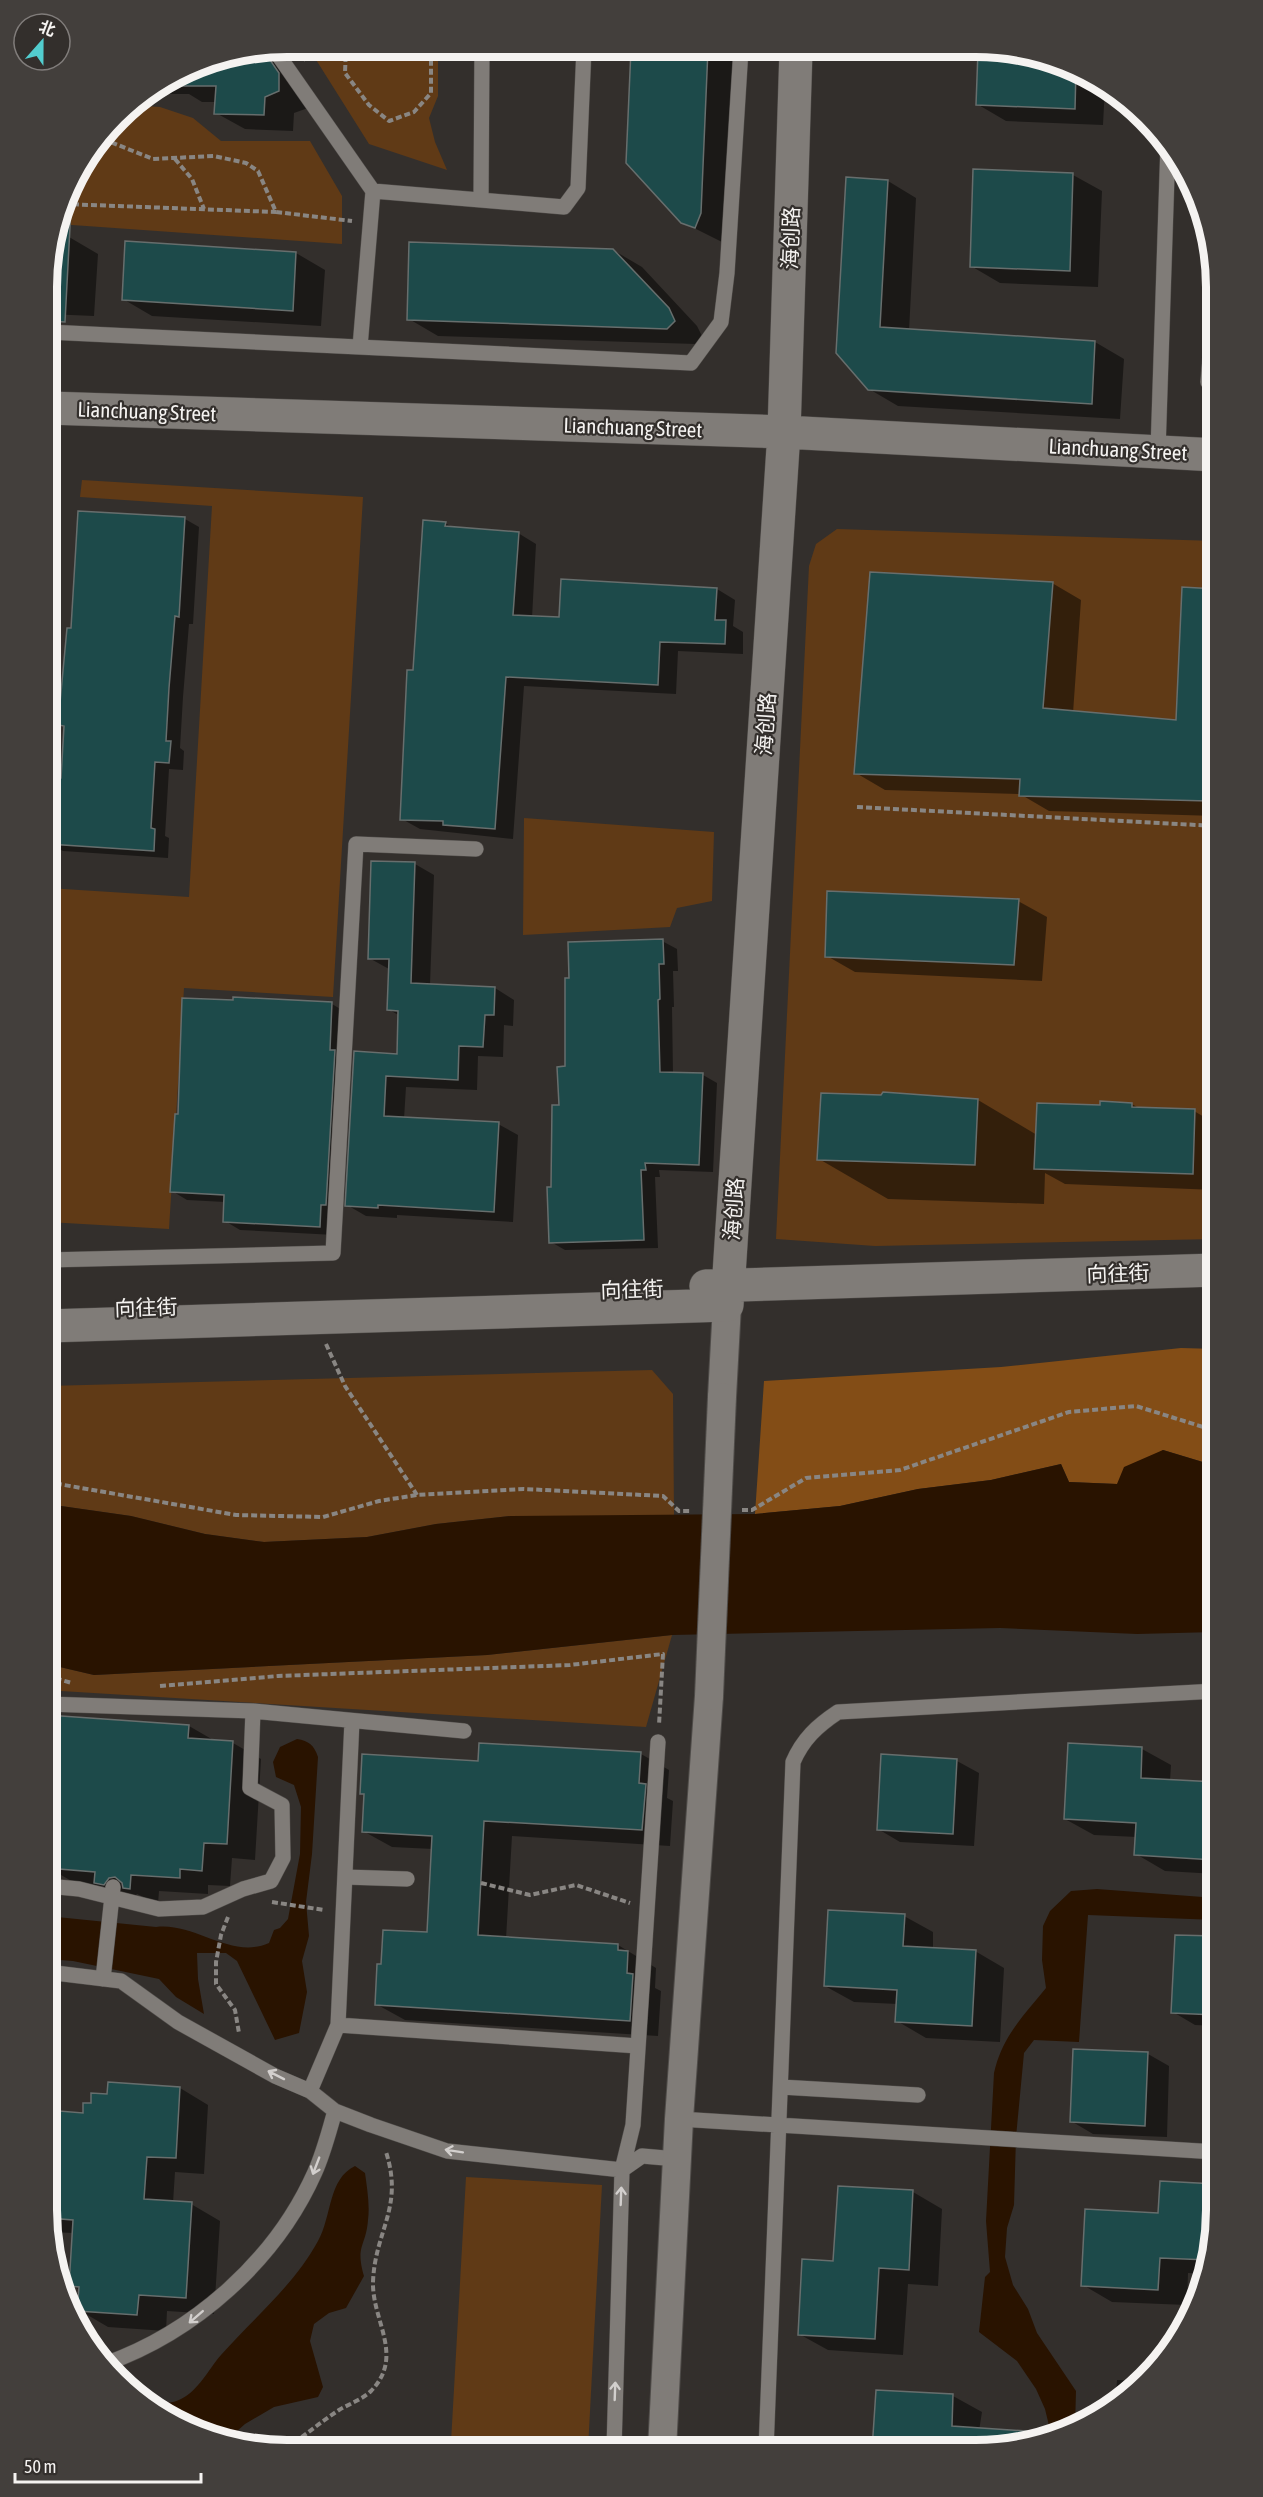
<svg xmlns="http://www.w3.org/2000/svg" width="1263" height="2497" font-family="'Asap Condensed','Noto Sans SC',sans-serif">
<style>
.green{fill:#603a16}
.forest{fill:#834d16}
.water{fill:#291300}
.shadow{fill:#0007}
.building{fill:#1d4a4a;stroke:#676e6d;stroke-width:1.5}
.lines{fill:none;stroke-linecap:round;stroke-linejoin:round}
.service-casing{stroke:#4f4c49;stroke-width:16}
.minor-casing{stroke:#4f4c49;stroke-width:30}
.tertiary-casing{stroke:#4f4c49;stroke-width:34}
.path{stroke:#898683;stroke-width:4;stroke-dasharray:6 3;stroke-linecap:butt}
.service{stroke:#807c78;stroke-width:15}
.minor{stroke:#807c78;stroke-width:28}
.tertiary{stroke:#807c78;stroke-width:33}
.minor-bridge-casing{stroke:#4f4c49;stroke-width:30;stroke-linecap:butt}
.minor-bridge{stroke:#807c78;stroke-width:28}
.oneway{stroke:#d2cfcd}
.labels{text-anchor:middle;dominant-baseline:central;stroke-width:4.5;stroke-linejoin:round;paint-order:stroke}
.street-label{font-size:21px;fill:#f5f3f1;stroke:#332f2c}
.rim{fill:none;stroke:#f5f3f1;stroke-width:8}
</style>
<rect width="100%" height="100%" fill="#332f2c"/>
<path class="green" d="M308,47H438V96L429,118L435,142L447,170L369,144Z
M130,105L160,107L193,118L221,141H310L342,196V244L58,224L71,180Z
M82,480L363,497L333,997L184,988L169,1229L48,1222V888L189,897L212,506L80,497Z
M837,529L1216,541V1239L875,1246L776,1239L809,566L816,544Z
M524,818L714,832L712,901L677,908L670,927L523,935Z
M652,1370L673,1394L674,1516H511L436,1524L367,1537L264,1542L205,1534L131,1516L47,1504V1386Z
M672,1635L646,1727L61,1691L47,1692V1664L94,1675L487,1655Z
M466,2177L602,2185L588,2449L451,2442Z"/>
<path class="forest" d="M1181,1348L1216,1349V1466L1163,1450L1117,1484L1069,1482L1061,1464L991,1480L918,1489L840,1506L755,1514L764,1381L1001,1367Z"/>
<path class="water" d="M1163,1450L1216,1466V1632L1137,1634L1000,1628L672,1635L487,1655L94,1675L47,1664V1504L131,1516L205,1534L264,1542L367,1537L436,1524L511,1516L755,1514L840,1506L918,1489L991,1480L1061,1464L1069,1482L1117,1484L1124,1467Z
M297,1739C309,1741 314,1745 318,1757L312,1854L306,1902L309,1936L302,1961L307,1992L299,2033L275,2040L237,1961L226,1953H197L198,1979L204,2014L176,1997L159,1979L73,1961L47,1959V1916L156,1927C195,1922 231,1960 269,1943L274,1930L280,1928L288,1919L300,1854L301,1807L294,1785L276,1777L273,1762L280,1747Z
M1097,1889L1216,1898V1920L1088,1915L1079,2042L1034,2040L1024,2053L1016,2137L1014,2205L1007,2228L1005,2257L1013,2285L1028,2309L1037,2333L1076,2391L1075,2427L1052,2438L1045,2409L1036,2389L1017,2361L979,2332L985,2277L990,2272L986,2221L994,2073C1002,2037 1023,2016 1046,1988L1042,1960L1043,1926L1050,1911L1071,1891Z
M355,2166L365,2173C367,2188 370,2205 368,2220C366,2247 355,2245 364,2276L346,2308L329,2313L314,2324L310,2341L323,2387L318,2397L274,2407L245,2424L227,2440L181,2426L150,2405C159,2403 173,2404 181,2399C199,2390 208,2370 221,2355C254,2318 294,2285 318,2241C332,2216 328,2179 355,2166Z"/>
<path class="shadow" d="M632,49H737L724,243L682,222L628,163Z
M979,51H1023L1083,71L1105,86L1103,125L1006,121L977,104Z
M260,52L259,55H265L295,72L308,108L294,113L293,131L245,129L216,113V102H202L189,94H148L195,65Z
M975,171L1073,175L1102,191L1098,287L1000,283L971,266Z
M888,181L916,198L909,331L1095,342L1124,359L1120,419L898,406L869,389Z
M54,236L69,237L98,254L94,316L48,314L49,256Z
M613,250L642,267L697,326L703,338L696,344L438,336L409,319Z
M296,253L325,270L321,326L152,316L123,299Z
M185,519L199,527L193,624H189L183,697L180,748L184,751L183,770L169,769L165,836L169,838L168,858L63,851L48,843L51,801L48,799V779L62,780L66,728L61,725L72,629Z
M445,523L454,528L518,533L536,544L532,618L561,619L717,589L735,600L733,626L743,632V654L678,651L676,694L524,686L513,839L420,829L402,819L415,671Z
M1052,583L1081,600L1073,713L1177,722L1183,589L1216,591V816L1049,811L1020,794L885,790L856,773Z
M415,864L434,875L430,985L495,988L514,1000L513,1026L504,1025L503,1057L478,1056L477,1090L406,1087L404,1119L498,1124L518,1135L513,1222L397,1215V1218L366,1216L347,1205L356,1053L398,1056L400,1016L388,1009L389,969L369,958Z
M1018,901L1047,917L1042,981L855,972L827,956Z
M662,941L677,949L678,971H673L674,1007H672L673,1074L703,1075L717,1083L713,1172L659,1170L660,1177H655L658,1248L565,1250L551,1242L560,1106L566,1068L571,979Z
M332,1004L347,1013L335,1235L240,1230L225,1221V1202L187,1200L172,1191Z
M978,1100L1037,1135L1101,1107L1132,1104L1140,1109L1194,1111L1216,1124V1190L1065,1184L1045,1173L1044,1204L888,1199L819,1159Z
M47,1717L189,1726L215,1741L233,1743L261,1759L255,1860L232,1858L230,1886L208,1885V1894L159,1891L158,1904L137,1894L132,1900L102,1886L77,1884L61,1875L47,1874Z
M1142,1749L1171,1765L1170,1781L1216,1784L1212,1867H1215L1216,1840V1874L1165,1871L1136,1854L1137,1837L1094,1835L1065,1819Z
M641,1754L669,1770L667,1798L673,1801L670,1846L512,1836L506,1939L618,1945L646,1962L656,1968L655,1988L661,1991L658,2036L405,2020L376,2004L382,1966L428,1934L433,1849L392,1847L363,1831L365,1795L361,1793L479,1763Z
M957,1761L979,1773L974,1846L900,1842L878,1829Z
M904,1916L933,1932V1949L975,1951L1004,1968L1000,2042L926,2038L897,2021L898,2004L854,2002L825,1986Z
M1176,1936L1216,1938V2026L1195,2025L1173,2012Z
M1148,2054L1169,2066L1167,2137L1093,2134L1071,2121Z
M180,2088L208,2105L204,2174L175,2172L173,2203L191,2204L220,2221L214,2314L167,2311L166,2331L108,2327L79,2310L80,2290L71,2285L74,2233L50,2232L46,2210L47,2111L84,2114L92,2105L109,2096Z
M1216,2185V2226L1205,2274L1188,2273L1187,2305L1112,2302L1083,2285L1160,2215Z
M913,2192L942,2209L938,2286L908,2284L903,2355L828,2350L799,2334L835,2263Z
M1117,2380L1141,2381L1115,2405Z
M877,2391L953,2396L982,2412L976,2450H874Z"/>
<path class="building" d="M631,49H708L701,213L695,228L681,223L626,163Z
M978,51H1023L1076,69L1075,109L976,105Z
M254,53L266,54L279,73V91L265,97L264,115L214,114L216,86H161L195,65Z
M973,169L1073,173L1070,271L970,267Z
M846,177L888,180L880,327L1095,341L1092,404L868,390L836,353Z
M63,207L71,208L65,322L48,321L49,256Z
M125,241L296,252L293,311L122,300Z
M409,242L613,249L669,308L675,321L667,329L407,320Z
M78,511L185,517L179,617L175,616L169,688L166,741H171L169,763L155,762L151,828L155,829L154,851L48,844V777L61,778L64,726L59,725L60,703L67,628H71Z
M423,520L446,522L445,526L519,532L513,615L559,617L561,579L717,588L715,620H726L725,644L660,642L658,685L506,677L495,829L443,825V821L400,820L407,670H413Z
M870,572L1053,582L1043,708L1176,720L1182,587L1216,589V782H1207L1208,801L1019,796L1020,779L854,774Z
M371,861L415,862L411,983L495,987L494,1015H485L483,1047L459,1046L458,1080L386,1076L384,1116L499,1122L494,1212L378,1205V1208L345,1206L354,1051L397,1054L398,1011L387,1010L389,959H368Z
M827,891L1019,899L1014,965L825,957Z
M663,939L664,964H659L660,999L658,1000L660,1072L703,1073L699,1165L645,1163L646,1170H641L644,1240L549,1243L547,1187H551L552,1105H559L557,1067L565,1066V978H569L568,942Z
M233,997L332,1002L330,1050H335L326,1205H321L320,1227L223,1222L224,1195L170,1192L175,1114H178L182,998L233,1000Z
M883,1092L978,1099L975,1165L817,1160L821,1093L881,1095Z
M1100,1101L1132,1103V1107L1195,1109L1193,1174L1034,1169L1037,1103L1100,1105Z
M47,1715L189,1725L188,1738L233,1741L227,1844L204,1843L202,1871L180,1869V1878L131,1875L130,1889L123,1888L122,1883L115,1877L109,1878L104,1885L94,1883L95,1872L47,1868Z
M479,1743L641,1752L639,1783L646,1784L642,1830L484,1821L478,1935L618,1944V1950L628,1951L627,1973L633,1974L630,2021L375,2005L377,1964H381L383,1930L427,1932L432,1836L362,1832L364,1794H360L362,1754L478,1761Z
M1068,1743L1142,1747L1141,1778L1216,1782L1214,1860L1134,1855L1136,1823L1064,1819Z
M881,1754L957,1759L953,1834L877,1830Z
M828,1910L905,1914L903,1946L976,1950L972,2026L895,2022L897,1990L824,1986Z
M1175,1935L1216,1936V2015L1171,2013Z
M1073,2049L1148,2052L1145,2126L1070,2122Z
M108,2082L180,2087L176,2158L147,2157L144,2199L192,2202L186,2298L139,2295L137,2315L77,2311L79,2287L69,2286L73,2220L48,2218L46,2210L47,2110L83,2113V2103H91V2093L107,2094Z
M1160,2181L1216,2184V2226L1208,2260L1160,2258L1158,2290L1081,2286L1085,2209L1158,2213Z
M838,2186L913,2190L909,2270L879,2268L875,2339L798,2335L802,2259L833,2261Z
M876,2390L953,2394L952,2426L1040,2432V2440L976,2451L872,2450Z"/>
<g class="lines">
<defs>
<path id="service" d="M274,49L373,191L360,347
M373,191L564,207L578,188L584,48
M481,200L482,48
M1216,285L1208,382H1216
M48,332L691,363L721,322L727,273L741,49
M1158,451L1168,144
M47,1260L333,1253L356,844L476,849
M47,1704L253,1711L464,1731
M658,1742L633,2125L622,2170L642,2156L677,2159
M345,1877L407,1879
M47,1886L79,1889L159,1909L203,1907L243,1889L271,1881L283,1858L282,1805L250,1788L253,1711
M47,1972L121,1981L178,2022L275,2076L310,2091L335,2111L371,2125L447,2151L622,2170L614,2449
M103,1979L113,1887
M338,2025L352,1721
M781,2087L918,2095
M310,2091L338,2025L638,2046
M679,2119L1216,2152
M105,2364C195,2332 276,2260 315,2172C324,2152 329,2131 335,2111
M517,2449L520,2446
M766,2450L793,1762C803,1739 817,1726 838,1712L1216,1691"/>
<path id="minor" d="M722,1397L727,1305
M662,2450L679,2119L709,1696"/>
<path id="tertiary" d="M48,408L784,432L1216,455
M706,1286L1216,1270
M47,1326L727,1305L784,432L796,50"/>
</defs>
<use href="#service" class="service-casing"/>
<use href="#minor" class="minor-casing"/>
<use href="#tertiary" class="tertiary-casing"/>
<path class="path" d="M346,47L345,73L369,105L389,121L414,112L431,93V47
M303,60L317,47
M103,139L153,159L214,156L246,163L258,171L276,212L352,221
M175,159L192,179L204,209
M64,204L276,212
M857,807L1216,826
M326,1344L345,1386L417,1495
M47,1482L236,1515L323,1517L379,1501L417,1495L524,1489L663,1496L679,1511H692
M742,1510H752L806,1478L900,1470L1069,1412L1136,1406L1216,1431
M47,1676L72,1683
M160,1686L278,1676L570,1665L663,1654L659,1725
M481,1883L530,1895L576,1885L630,1903
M272,1902L324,1910
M228,1917L221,1935L216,1962V1984L235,2010L239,2033
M287,2448C305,2435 321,2422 339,2410C349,2404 363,2399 371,2391C405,2356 372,2321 373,2282C375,2230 404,2208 386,2152"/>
<use href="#service" class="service"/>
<use href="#minor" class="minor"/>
<use href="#tertiary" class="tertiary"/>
<defs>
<path id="minor-bridge" d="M709,1696L722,1397"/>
</defs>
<use href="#minor-bridge" class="minor-bridge-casing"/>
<use href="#minor-bridge" class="minor-bridge"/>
</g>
<defs><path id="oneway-shaft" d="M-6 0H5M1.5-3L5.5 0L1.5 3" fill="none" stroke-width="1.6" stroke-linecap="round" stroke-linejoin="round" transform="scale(1.5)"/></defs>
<g class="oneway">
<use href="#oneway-shaft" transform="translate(276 2075) rotate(-153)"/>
<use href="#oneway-shaft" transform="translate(454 2151) rotate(-171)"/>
<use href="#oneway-shaft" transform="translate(316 2166) rotate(111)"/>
<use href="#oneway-shaft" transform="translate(621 2196) rotate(-88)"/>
<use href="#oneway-shaft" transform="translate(196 2317) rotate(139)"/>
<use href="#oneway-shaft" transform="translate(615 2391) rotate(-88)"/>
</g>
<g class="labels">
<g class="street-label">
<text transform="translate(790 238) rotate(-88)">海创路</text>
<text transform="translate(147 411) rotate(2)">Lianchuang Street</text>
<text transform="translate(633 427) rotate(2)">Lianchuang Street</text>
<text transform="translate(1118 449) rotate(3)">Lianchuang Street</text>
<text transform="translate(765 724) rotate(-86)">海创路</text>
<text transform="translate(733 1209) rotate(-86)">海创路</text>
<text transform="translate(1118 1273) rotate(-2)">向往街</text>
<text transform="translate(632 1289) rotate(-2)">向往街</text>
<text transform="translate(146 1307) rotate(-2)">向往街</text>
</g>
</g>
<path d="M0 0H1263V2497H0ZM287 57H976A230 230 0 0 1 1206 287V2210A230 230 0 0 1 976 2440H287A230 230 0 0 1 57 2210V287A230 230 0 0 1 287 57Z" fill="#433f3c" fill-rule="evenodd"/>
<path class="rim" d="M287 57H976A230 230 0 0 1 1206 287V2210A230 230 0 0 1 976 2440H287A230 230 0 0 1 57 2210V287A230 230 0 0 1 287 57Z"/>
<g transform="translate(42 42) rotate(21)"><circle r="28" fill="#332f2c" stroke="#817d7b" stroke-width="1.5"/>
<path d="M0-4.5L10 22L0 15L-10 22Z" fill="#52cdce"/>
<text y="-9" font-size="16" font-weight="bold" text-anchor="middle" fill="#f5f3f1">北</text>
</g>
<path d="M15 2473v9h186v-9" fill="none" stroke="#f5f3f1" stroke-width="3"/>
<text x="24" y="2473" font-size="18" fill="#f5f3f1" stroke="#332f2c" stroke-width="4.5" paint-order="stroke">50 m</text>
</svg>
